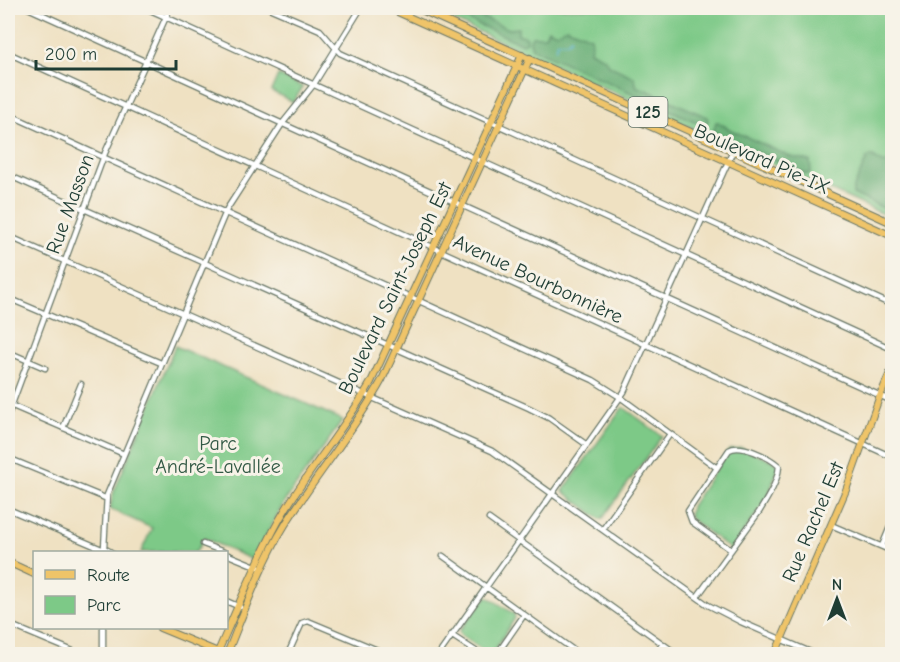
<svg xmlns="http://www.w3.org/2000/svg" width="900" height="662" font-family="'Comic Neue',sans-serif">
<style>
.green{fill:#7dc987;stroke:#4e835e;stroke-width:1.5}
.forest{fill:#66ad74;stroke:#427554;stroke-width:1.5}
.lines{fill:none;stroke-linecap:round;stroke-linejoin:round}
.stream{stroke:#58b5d7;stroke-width:1.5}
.minor-casing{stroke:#687666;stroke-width:7}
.major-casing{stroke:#687666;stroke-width:8}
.minor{stroke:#fff;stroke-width:4.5}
.major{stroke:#efc469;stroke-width:6}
.labels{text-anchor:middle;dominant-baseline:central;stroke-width:6;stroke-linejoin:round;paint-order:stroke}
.shield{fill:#f7f3e8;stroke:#60746a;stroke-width:1.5}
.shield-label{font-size:18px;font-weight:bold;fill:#1f3d34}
.street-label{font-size:20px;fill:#1f3d34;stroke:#f7f3e8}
.park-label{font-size:20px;fill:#325945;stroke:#f7f3e8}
</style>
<rect width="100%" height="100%" fill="#f7f3e8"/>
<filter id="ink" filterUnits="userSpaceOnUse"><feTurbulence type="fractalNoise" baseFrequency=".0167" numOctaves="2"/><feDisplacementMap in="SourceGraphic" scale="12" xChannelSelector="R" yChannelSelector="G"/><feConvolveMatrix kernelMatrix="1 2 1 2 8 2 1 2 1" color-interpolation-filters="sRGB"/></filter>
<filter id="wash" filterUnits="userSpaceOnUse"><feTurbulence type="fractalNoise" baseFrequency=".008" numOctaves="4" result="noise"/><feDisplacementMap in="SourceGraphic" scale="24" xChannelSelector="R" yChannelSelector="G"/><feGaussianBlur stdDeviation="1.35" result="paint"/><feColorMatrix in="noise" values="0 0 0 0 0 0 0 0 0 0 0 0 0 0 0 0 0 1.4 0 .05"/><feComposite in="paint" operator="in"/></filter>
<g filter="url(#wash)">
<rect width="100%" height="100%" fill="#efe1c2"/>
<path class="green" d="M426,8H892V218L541,59L538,56L536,57Z
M278,75L303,87L293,102L271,91Z
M175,346L343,420L285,501L253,560L204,538L196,552H141L152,528L110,509L113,494Z
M623,407L662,436L603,518L600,519L563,491Z
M741,448L771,460L779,466L767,499L731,550L689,517L691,506L729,450Z
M487,596L514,614L515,618L494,651L488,654L460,634L459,631Z"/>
<path class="forest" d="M441,8H461L509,29L518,28V34L527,37V42L522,44Z
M566,27L591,37L592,43L590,51L604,58L610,66L634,77L637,87L644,89L707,117L708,121L705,126L532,48L530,41L532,36H545L548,29L557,33Z
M716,122H718L731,130L791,157L810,161L811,171L809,174H806L713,132Z
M871,156L884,164L888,161L892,163V212L853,194V190L867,158Z"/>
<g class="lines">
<path class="stream" d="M555,49L558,42H567L571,38"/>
</g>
</g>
<g filter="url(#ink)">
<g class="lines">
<defs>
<path id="minor" d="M28,8L892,401
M146,8L892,349
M269,8L320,30L340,53L892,305
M8,53L892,457
M8,114L593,380L620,397L717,468
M8,175L529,408L549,418L587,445
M8,236L492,451L708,605L741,622L815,654
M8,298L161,363
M8,352L45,368
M8,404L124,454
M8,415L105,153L170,8
M63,428L81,384
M8,458L105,498
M8,509L104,550
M489,519L677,654
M831,525L892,551
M603,529L670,434
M203,544L224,552
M882,546L892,522
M111,552L104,548L107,495L227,209L282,124L314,84L361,8
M226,554L258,567
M443,556L579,654
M697,597L759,512C767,499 778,482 779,466C769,457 741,443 729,450L688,511L692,522L731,550
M226,601L240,607
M8,624L80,654
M451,635L480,654
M103,654V628
M288,654L302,623L308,621L387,654
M439,654L624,392L733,151
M497,654L524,615
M655,654L663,644"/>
<path id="major" d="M389,8L892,236
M417,8L892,223
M8,562L34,574
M160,628L218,652L234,654
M217,654C236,611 254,566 277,524C304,474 343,432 371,382L522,55
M227,654C244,612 261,564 285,525C316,475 354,431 382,380L530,58
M775,654L846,490L878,401L892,368"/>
</defs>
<use href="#minor" class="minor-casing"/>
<use href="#major" class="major-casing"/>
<use href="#minor" class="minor"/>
<use href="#major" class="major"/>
</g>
</g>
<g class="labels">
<rect class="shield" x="628.5" y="97" width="39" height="30" rx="4.5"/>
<g class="shield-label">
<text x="648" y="112">125</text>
</g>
<g class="street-label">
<text transform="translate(762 159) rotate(24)">Boulevard Pie-IX</text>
<text transform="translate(70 204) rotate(-70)">Rue Masson</text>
<text transform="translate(538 279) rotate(25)">Avenue Bourbonnière</text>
<text transform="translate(395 288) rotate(-64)">Boulevard Saint-Joseph Est</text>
<text transform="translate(813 522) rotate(-67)">Rue Rachel Est</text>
</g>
<g class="park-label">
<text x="218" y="443">Parc<tspan x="218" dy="23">André-Lavallée</tspan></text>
</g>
</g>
<rect width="900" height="662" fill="none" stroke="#f7f3e8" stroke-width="30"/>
<rect x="33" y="551" width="195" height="78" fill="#f7f3e8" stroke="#a1aaa0" stroke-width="1.5"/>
<rect x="45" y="570" width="30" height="9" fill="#efc469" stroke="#a1aaa0" stroke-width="1.5"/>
<text x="87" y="581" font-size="18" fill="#1f3d34">Route</text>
<rect x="45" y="596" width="30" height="18" fill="#7dc987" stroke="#a1aaa0" stroke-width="1.5"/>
<text x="87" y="611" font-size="18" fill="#1f3d34">Parc</text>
<g transform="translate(837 599)" stroke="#f7f3e8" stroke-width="4.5" paint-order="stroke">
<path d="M0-4.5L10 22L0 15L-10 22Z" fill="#1f3d34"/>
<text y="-9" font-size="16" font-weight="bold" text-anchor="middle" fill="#1f3d34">N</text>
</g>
<path d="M36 60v9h140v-9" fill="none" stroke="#1f3d34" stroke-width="3"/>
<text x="45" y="60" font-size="18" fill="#1f3d34" stroke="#f7f3e8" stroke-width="4.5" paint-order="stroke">200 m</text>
</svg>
